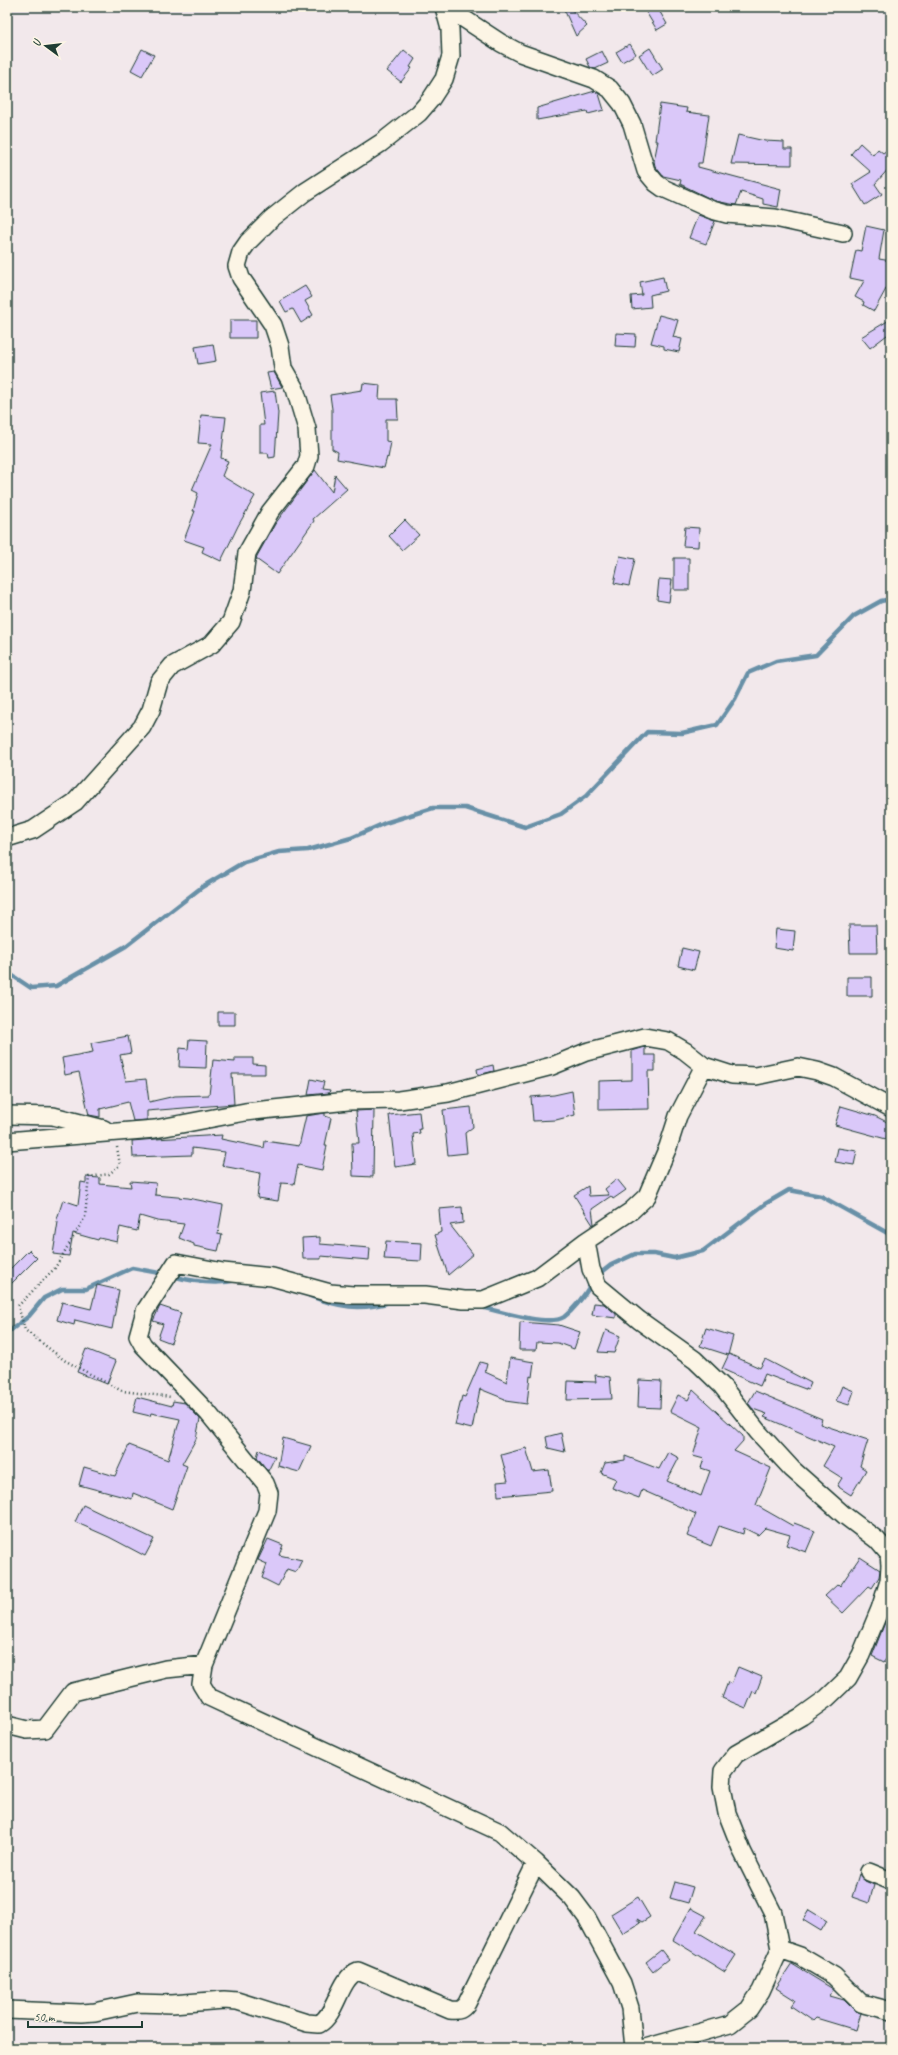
<svg xmlns="http://www.w3.org/2000/svg" width="898" height="2055" font-family="Caveat,sans-serif">
<style>
.lines{fill:none;stroke-linecap:round;stroke-linejoin:round}
.stream{stroke:#6890a7;stroke-width:4.5}
.building{fill:#dac8f9;stroke:#1f3d34}
.minor-casing{stroke:#1f3d34;stroke-width:20}
.path{stroke:#1f3d34;stroke-width:2.5;stroke-dasharray:1 3;stroke-linecap:butt}
.minor{stroke:#fcf5e5;stroke-width:17}
</style>
<rect width="100%" height="100%" fill="#f2e8eb"/>
<filter id="ink" filterUnits="userSpaceOnUse"><feTurbulence type="fractalNoise" baseFrequency=".025" numOctaves="2"/><feDisplacementMap in="SourceGraphic" scale="8" xChannelSelector="R" yChannelSelector="G"/><feConvolveMatrix kernelMatrix="1 2 1 2 8 2 1 2 1" color-interpolation-filters="sRGB"/></filter>
<g filter="url(#ink)">
<g class="lines">
<path class="stream" d="M7,972L31,988L56,986L126,946L202,887L244,862L279,852L308,850L351,838L385,823L433,808H465L525,827L561,814L586,796L647,732L682,733L717,725L735,699L748,673L776,661L816,655L854,616L881,601L891,599
M172,1276C194,1282 216,1285 238,1280
M597,1276L611,1265L635,1254H654L674,1258L703,1251L765,1204L789,1190L821,1196L891,1235
M310,1296C338,1307 360,1311 390,1302
M481,1307C498,1311 549,1327 564,1317C576,1308 584,1296 592,1283
M7,1330H11L29,1316L44,1298L62,1289H86L132,1268L165,1274"/>
</g>
<path class="building" d="M563,7H569L587,26L576,36Z
M655,7H657L667,24L657,30L646,12Z
M630,44L636,54L622,62L616,52Z
M650,48L663,69L652,76L639,55Z
M142,49L154,55L142,76L131,70Z
M404,50L415,59L410,67L412,68L401,82L387,71Z
M602,51L608,63L595,69L590,67L586,59Z
M595,91L599,94L604,110L588,114L587,111L537,120V108Z
M660,104L687,108L686,112L709,115L702,163H698V167L781,189L778,207L763,204V199L741,192L736,205L715,201L680,184L681,180L663,176L655,166L654,161L658,141H655Z
M738,135L765,141L784,142V149H792V165L731,164Z
M860,143L873,155L878,149L883,153L891,147V166L875,184L882,194L865,205L852,184L871,172L851,154Z
M698,215L715,221L706,244L689,238Z
M866,226L884,230L879,259L891,261V280L874,311L863,305L864,302L855,297L864,281L850,278L856,250L861,251Z
M663,277L666,291L650,295L651,307L632,309L631,296L642,295L640,282Z
M305,286L312,297L305,301L313,315L301,323L293,309L286,312L280,301Z
M659,315L678,320L673,337L682,339L679,352L664,349V346L651,343Z
M891,319V332L870,348L861,337Z
M230,320H256V338H230Z
M616,333L636,334L635,347L615,346Z
M213,344L216,361L198,364L195,347Z
M274,372L282,387L271,389L267,373Z
M363,383L380,385L379,399H397L398,419H386V441L391,442L388,458L387,457L384,468L337,459L338,452L332,449V409L330,395L362,390Z
M275,391L278,413L275,457L269,458L268,453H260V425H264L260,393Z
M201,415L226,417L221,458L228,461L222,476L255,496L238,526L221,561L202,552L204,547L184,540L195,511H193L198,493L192,490L212,444L198,443Z
M315,470L332,492L335,475L347,489L313,519L314,521L277,574L256,559L257,556L275,524Z
M405,520L419,535L402,550L389,536Z
M685,527L699,528L698,547L683,546Z
M620,556L635,559L629,586L614,583Z
M674,558H689V590H674Z
M659,579L672,580L669,602L657,600Z
M849,925H876L877,953H850Z
M776,929L795,931L793,951L774,948Z
M682,948L699,952L694,970L678,966Z
M847,977H872V996H847Z
M218,1012H235V1025H218Z
M128,1036L131,1053L120,1055L126,1081L146,1079L149,1102L175,1096L209,1095L213,1060L235,1062V1058H253V1064L265,1065V1074H232L234,1104L147,1111V1120L133,1121L128,1102L100,1109V1117L89,1115L79,1072L65,1075L62,1058L93,1052L91,1043Z
M189,1040L207,1041L206,1068L179,1067L180,1048L188,1049Z
M645,1047V1055H655V1071H648L649,1109L599,1110V1081L632,1080V1051Z
M493,1065L494,1071L478,1075L477,1069Z
M311,1079L324,1082L322,1089L330,1090L329,1093L308,1095Z
M572,1091L575,1115L556,1120L533,1121L531,1097L554,1095Z
M841,1106L875,1116L891,1124L886,1139L835,1125Z
M471,1107L473,1127L465,1133L467,1153L448,1155L443,1110Z
M374,1110L373,1177L353,1176L352,1143H359L356,1111Z
M419,1112L421,1129H419L420,1133L413,1134L416,1164L395,1167L389,1115Z
M325,1113V1116L331,1118L325,1145H327L322,1170L298,1165L294,1184L281,1183L278,1201L257,1198L260,1173L222,1166L225,1152L192,1148V1155L133,1157L132,1141L156,1139L222,1135L221,1139L264,1148L265,1141L299,1146L306,1116Z
M838,1148L857,1151L854,1165L835,1162Z
M86,1177L100,1178V1184L131,1187L130,1181L156,1183L155,1195L188,1198L223,1205L218,1234L222,1235L218,1251L194,1246V1244L179,1238L184,1224L157,1221L140,1216L137,1231L120,1227L117,1242L99,1238L98,1240L73,1233L69,1256L53,1254L58,1222H56L63,1200L78,1205L81,1182L86,1183Z
M617,1179L626,1190L613,1199L611,1196L592,1209L594,1224L593,1225L574,1195L588,1186L589,1196L609,1195L605,1189Z
M462,1207L463,1223L450,1225L473,1254L448,1275L435,1235L441,1232L439,1209Z
M320,1237V1244L370,1248L369,1260L321,1256V1259H303L302,1238Z
M386,1241L422,1243L421,1261L384,1259Z
M29,1250L37,1258L7,1288V1272Z
M97,1285L119,1290L112,1329L75,1320L74,1325L57,1320L62,1302L91,1309Z
M594,1303L604,1304L616,1314V1318L592,1315Z
M160,1306L181,1313L171,1343L158,1338L163,1324L153,1321Z
M520,1322L559,1325L580,1332L574,1349L558,1343L537,1342L536,1350H519Z
M706,1328L733,1336L728,1355L700,1346Z
M606,1330L620,1336L614,1353L598,1352Z
M86,1349L116,1361L107,1384L77,1372Z
M729,1354L760,1368L765,1359L811,1383L808,1390L765,1374L760,1386L722,1369Z
M510,1358L534,1362L532,1377L530,1376L527,1404L505,1401V1399L480,1389L472,1429L455,1425L462,1396L465,1397L480,1362L487,1364L485,1372L507,1382Z
M595,1375L610,1377L612,1399L567,1400L568,1381L596,1382Z
M639,1380L661,1381L660,1408L638,1407Z
M842,1386L854,1391L849,1405L836,1401Z
M693,1390L743,1436V1441L734,1451L771,1468L756,1505L793,1526L794,1523L815,1531L806,1552L786,1545L790,1535L765,1528L758,1535L744,1528L743,1534L719,1526L711,1546L687,1536L696,1514L642,1490L639,1498L612,1488L616,1479L601,1473L605,1463L625,1460V1456L659,1469L668,1452L679,1458L667,1481L701,1496L710,1471L701,1468L704,1459L693,1456L702,1427L670,1411L678,1395L688,1400Z
M755,1391L822,1419L820,1424L868,1440L860,1466L866,1470L851,1495L837,1486L842,1478L823,1466L834,1447L764,1417L767,1414L753,1409L748,1403Z
M137,1397L172,1406L173,1401L185,1403L200,1419L196,1439L182,1464L187,1466L172,1509L133,1493L132,1499L79,1485L84,1467L115,1476L129,1445L168,1460L180,1419L151,1413L150,1416L133,1412Z
M561,1433L565,1452L548,1448L546,1437Z
M283,1438L311,1446L299,1472L278,1466Z
M526,1448L533,1472L549,1470L552,1491L498,1496L497,1482L508,1481L501,1455Z
M259,1450L275,1457L268,1471L257,1457Z
M83,1505L154,1539L145,1556L109,1537L75,1522Z
M268,1539L283,1545L279,1555L302,1560L296,1572L287,1569L278,1586L262,1578L267,1564L258,1560Z
M860,1557L880,1570L879,1577L872,1588L869,1586L843,1613L825,1596L838,1584L840,1586Z
M891,1607V1662L886,1659L884,1662L872,1656Z
M738,1667L762,1677L756,1693L753,1691L746,1708L722,1698L728,1682L731,1684Z
M859,1874L865,1881L874,1885L869,1903L852,1897Z
M675,1882L693,1887L688,1903L670,1898Z
M638,1897L650,1917L642,1922L637,1919L640,1923L623,1934L611,1914Z
M691,1908L706,1916L696,1931L736,1955L725,1972L673,1940Z
M809,1910L827,1921L821,1931L803,1920Z
M661,1950L668,1959L653,1971L646,1962Z
M792,1964L833,1989L830,1996L844,2000L854,2010L861,2013L856,2030L816,2018L813,2021L791,2006L795,2000L776,1988Z"/>
<g class="lines">
<defs>
<path id="minor" d="M446,7L501,43L520,53L594,79L610,89L622,104L632,124L646,171L656,183L663,188L712,210L727,214L775,218L843,233
M7,838L33,830L75,802L142,727L151,710L159,682L172,666L212,644L231,622L242,591L247,553L270,512L306,466L309,456L307,429L295,389L283,368L280,346L273,325L241,278L237,266L241,252L248,242L271,219L305,192L381,143L419,113L431,99L444,79L451,56L450,29L444,7
M7,1115L53,1116L104,1129
M7,1141L155,1129L245,1112L348,1101L399,1100L448,1093L552,1066L586,1052L645,1037L668,1041L685,1051L704,1066L732,1075L756,1076L798,1067L817,1071L834,1077L891,1108
M586,1241L591,1269L598,1286L639,1320L695,1360L722,1386L758,1432L792,1469L844,1515L877,1540L889,1554L890,1565L889,1581L880,1609L861,1655L848,1678L827,1698L802,1716L736,1754L723,1771L722,1787L727,1813L742,1851L773,1913L780,1949L761,1991L749,2009L730,2024L645,2048
M7,1725L27,1730L45,1729L73,1692L166,1669L204,1665
M536,1863L500,1832L209,1697L201,1684L204,1665L267,1511L269,1493L265,1483L208,1413L143,1345L138,1336L145,1311L176,1263L223,1272L272,1277L330,1293L353,1295H425L464,1300H483L537,1278L586,1241L631,1211L647,1196L668,1147L678,1116L704,1066
M869,1872L891,1881
M780,1949L800,1956L834,1976L861,2003L891,2011
M7,2010L81,2013L95,2012L137,2003L172,2004L224,2000L237,2001L307,2023L319,2024C337,2014 339,1978 358,1971L450,2010C459,2011 462,2010 467,2003L536,1863L572,1898L587,1918L622,1983L630,2008L634,2048"/>
</defs>
<use href="#minor" class="minor-casing"/>
<path class="path" d="M117,1147L120,1165L109,1174L89,1177L85,1217L55,1268L18,1306L25,1330L64,1360L122,1391L171,1397"/>
<use href="#minor" class="minor"/>
</g>
</g>
<rect width="898" height="2055" fill="none" stroke="#fcf5e5" stroke-width="24"/>
<rect x="12" y="12" width="874" height="2031" fill="none" stroke="#1f3d34" stroke-width="1.5" filter="url(#ink)"/>
<g transform="translate(46 46) rotate(285)" stroke="#fcf5e5" stroke-width="3" paint-order="stroke">
<path d="M0-3L7 15L0 10L-7 15Z" fill="#1f3d34"/>
<text y="-6" font-size="11" font-weight="bold" text-anchor="middle" fill="#1f3d34">U</text>
</g>
<path d="M28 2021v6h114v-6" fill="none" stroke="#1f3d34" stroke-width="2"/>
<text x="34" y="2021" font-size="12" fill="#1f3d34" stroke="#fcf5e5" stroke-width="3" paint-order="stroke">50 m</text>
</svg>
